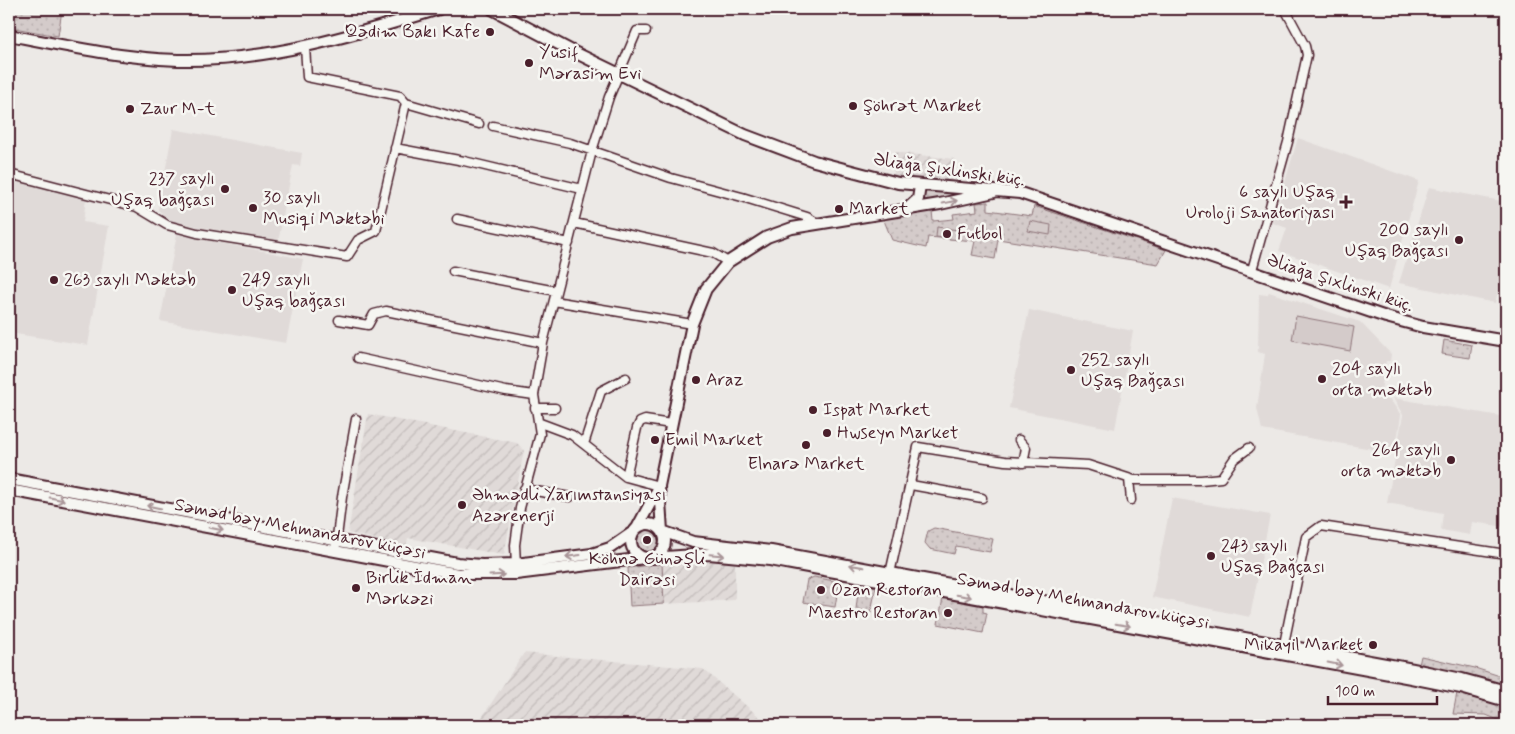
<svg xmlns="http://www.w3.org/2000/svg" width="1515" height="734" font-family="Mynerve,sans-serif">
<style>
.built{fill:#e0dad8}
.industrial{fill:url(#industrial-furrows)}
.green{fill:url(#green-dots);stroke:#8f757a}
.pitch{fill:#d4cbca;stroke:#8f757a}
.lines{fill:none;stroke-linecap:round;stroke-linejoin:round}
.street-casing{stroke:#4a1f2b;stroke-width:11}
.secondary-casing{stroke:#4a1f2b;stroke-width:14}
.street{stroke:#f6f6f2;stroke-width:8}
.secondary{stroke:#f6f6f2;stroke-width:10}
.oneway{stroke:#a99598}
.poi-dot{fill:#4a1f2b;stroke:#f6f6f2;stroke-width:2}
.labels{text-anchor:middle;dominant-baseline:central;stroke-width:5;stroke-linejoin:round;paint-order:stroke}
.poi-label{font-size:18px;fill:#4a1f2b;stroke:#f6f6f2;text-anchor:start}
.street-label{font-size:18px;fill:#4a1f2b;stroke:#f6f6f2}
</style>
<defs>
<pattern id="industrial-furrows" width="10" height="10" patternUnits="userSpaceOnUse" patternTransform="scale(1.25)"><rect width="10" height="10" fill="#e0dad8"/><path d="M-1 1l2-2M0 10L10 0M9 11l2-2" fill="none" stroke="#c2bbba"/></pattern>
<pattern id="green-dots" width="8" height="8" patternUnits="userSpaceOnUse" patternTransform="scale(1.25)"><rect width="8" height="8" fill="#d4cbca"/><path d="M2 2h.1M6 6h.1" fill="none" stroke="#b8aeae" stroke-width="1.8" stroke-linecap="round"/></pattern>
</defs>
<rect width="100%" height="100%" fill="#ece9e6"/>
<filter id="ink" filterUnits="userSpaceOnUse"><feTurbulence type="fractalNoise" baseFrequency=".02" numOctaves="2"/><feDisplacementMap in="SourceGraphic" scale="10" xChannelSelector="R" yChannelSelector="G"/><feConvolveMatrix kernelMatrix="1 2 1 2 8 2 1 2 1" color-interpolation-filters="sRGB"/></filter>
<g filter="url(#ink)">
<path class="built" d="M173,129L302,153L300,166L293,165L278,242L173,222L158,210Z
M1298,138L1419,181L1389,289L1279,251L1287,228L1273,223Z
M9,178L86,198L83,222L109,226L88,345L9,333Z
M1429,187L1506,202V277L1500,283L1495,303L1399,283Z
M177,234L303,259L286,343L160,321Z
M1269,292L1360,322L1391,354L1390,361H1386L1380,396L1389,398L1401,415L1395,453L1262,430L1257,408L1265,354L1258,352L1259,294L1267,295Z
M1029,310L1133,331L1115,429L1009,408Z
M1393,398L1506,417V527L1472,522L1470,535L1441,530L1443,513L1387,503L1403,415Z
M1172,498L1270,515L1250,617L1152,597Z"/>
<path class="industrial" d="M893,152L954,159L957,184L894,177Z
M1506,285V327L1498,326L1503,288Z
M368,414L517,443L524,450L504,555L408,538L406,546L348,533Z
M735,561V600L664,604L662,563Z
M524,653L703,669L769,725H477Z"/>
<path class="green" d="M9,9L62,10L58,36L9,27Z
M925,190L969,194L921,204Z
M988,202V210L1032,216L1034,206L1166,250L1158,264L998,239L995,259L972,255L975,241L928,237L926,248L892,240L883,218L932,211L933,221L954,219L953,214L977,211L976,203Z
M1444,340L1472,345L1470,358L1442,354Z
M934,528L993,539L990,552L956,546L954,554L930,549L925,543L928,531Z
M636 541a11 11 0 1 1 22 0a11 11 0 1 1-22 0Z
M662,563L664,604L630,606L628,568Z
M814,577L839,582L835,607L803,602L807,580Z
M859,584L876,587L871,612L856,609Z
M943,598L983,605V612L987,613L983,633L938,624Z
M1421,656L1475,668L1503,677L1506,679V685L1419,665Z
M1457,693L1506,707V723L1486,715L1453,714Z"/>
<path class="pitch" d="M1030,221L1051,225L1050,235L1028,231Z
M937,227L958,230V240L936,237Z
M1296,316L1354,327L1350,351L1292,340Z"/>
<g class="lines">
<defs>
<path id="street" d="M406,103L479,124
M493,126L570,143L671,178L742,197L807,217L817,223
M395,148L464,161L582,189
M9,174L137,207L167,225L197,233L347,257L358,240L376,231L406,103L400,96L307,77L305,47
M457,219L569,243
M574,223L713,253L728,262
M1252,270L1288,142L1307,55L1305,46L1285,9
M453,271L556,291
M554,301L692,324
M339,320L368,325L374,314L386,311L543,343
M358,358L506,391L534,395
M535,408H555
M540,423L572,435L626,477L659,486
M1019,440L1026,448L1023,463
M584,444L601,391L626,378
M626,477L637,428L640,422L645,420L671,424
M1129,479L1131,500
M911,485L982,498
M524,489L570,497
M336,545L342,497L356,419
M516,564L515,545L520,508L540,434L534,395L543,343L592,151L609,97L637,31H646
M889,578L918,447L1005,461L1088,465L1134,480H1201L1221,478L1234,459L1249,448
M1284,644L1306,537L1321,526L1506,554"/>
<path id="secondary" d="M492,9L572,51L745,135L814,161L898,183L1020,193L1386,317L1423,327L1506,341
M9,35C65,46 121,58 178,60C268,62 354,35 439,9
M994,192L940,204L792,228L767,237L728,262L706,289L692,324L659,486L662,531L693,542L771,551L1413,669L1462,679L1506,691
M908,208L918,199L920,186
M9,479L457,563L482,565L516,564L592,554L610,548L633,532
M9,490L458,574H516L645,558
M631 541a17 17 0 1 1 34 0a17 17 0 1 1-34 0Z
M637,528L659,487
M651,558L709,554L770,560L1411,678L1461,688L1506,701"/>
</defs>
<use href="#street" class="street-casing"/>
<use href="#secondary" class="secondary-casing"/>
<use href="#street" class="street"/>
<use href="#secondary" class="secondary"/>
</g>
<defs><path id="oneway-shaft" d="M-6 0H5M1.5-3L5.5 0L1.5 3" fill="none" stroke-width="1.6" stroke-linecap="round" stroke-linejoin="round" transform="scale(1.25)"/></defs>
<g class="oneway">
<use href="#oneway-shaft" transform="translate(950 202) rotate(-12)"/>
<use href="#oneway-shaft" transform="translate(57 499) rotate(11)"/>
<use href="#oneway-shaft" transform="translate(154 507) rotate(-169)"/>
<use href="#oneway-shaft" transform="translate(216 529) rotate(11)"/>
<use href="#oneway-shaft" transform="translate(717 555) rotate(5)"/>
<use href="#oneway-shaft" transform="translate(573 556) rotate(173)"/>
<use href="#oneway-shaft" transform="translate(857 566) rotate(-170)"/>
<use href="#oneway-shaft" transform="translate(497 575) rotate(-3)"/>
<use href="#oneway-shaft" transform="translate(964 596) rotate(10)"/>
<use href="#oneway-shaft" transform="translate(1123 625) rotate(10)"/>
<use href="#oneway-shaft" transform="translate(1335 664) rotate(11)"/>
</g>
</g>
<g class="poi-dot">
<circle cx="490" cy="32" r="5"/>
<circle cx="529" cy="63" r="5"/>
<circle cx="853" cy="106" r="5"/>
<circle cx="130" cy="109" r="5"/>
<circle cx="225" cy="189" r="5"/>
<path d="M1343.5 194.5h5v5h5v5h-5v5h-5v-5h-5v-5h5z"/>
<circle cx="253" cy="208" r="5"/>
<circle cx="839" cy="209" r="5"/>
<circle cx="947" cy="234" r="5"/>
<circle cx="1459" cy="240" r="5"/>
<circle cx="54" cy="280" r="5"/>
<circle cx="232" cy="290" r="5"/>
<circle cx="1071" cy="370" r="5"/>
<circle cx="1322" cy="379" r="5"/>
<circle cx="696" cy="380" r="5"/>
<circle cx="813" cy="410" r="5"/>
<circle cx="827" cy="433" r="5"/>
<circle cx="655" cy="440" r="5"/>
<circle cx="806" cy="445" r="5"/>
<circle cx="1451" cy="460" r="5"/>
<circle cx="462" cy="505" r="5"/>
<circle cx="647" cy="540" r="5"/>
<circle cx="1211" cy="556" r="5"/>
<circle cx="356" cy="588" r="5"/>
<circle cx="821" cy="590" r="5"/>
<circle cx="948" cy="613" r="5"/>
<circle cx="1373" cy="645" r="5"/>
</g>
<g class="labels">
<g class="poi-label">
<text x="480" y="32" text-anchor="end">Qədim Bakı Kafe</text>
<text x="539" y="53">Yusif<tspan x="539" dy="21">Mərasim Evi</tspan></text>
<text x="863" y="106">Şöhrət Market</text>
<text x="140" y="109">Zaur M-t</text>
<text x="215" y="179" text-anchor="end">237 saylı<tspan x="215" dy="21">Uşaq bağçası</tspan></text>
<text x="1335" y="192" text-anchor="end">6 saylı Uşaq<tspan x="1335" dy="21">Uroloji Sanatoriyası</tspan></text>
<text x="263" y="198">30 saylı<tspan x="263" dy="21">Musiqi Məktəbi</tspan></text>
<text x="849" y="209">Market</text>
<text x="1449" y="230" text-anchor="end">200 saylı<tspan x="1449" dy="21">Uşaq Bağçası</tspan></text>
<text x="957" y="234">Futbol</text>
<text x="64" y="280">263 saylı Məktəb</text>
<text x="242" y="280">249 saylı<tspan x="242" dy="21">Uşaq bağçası</tspan></text>
<text x="1081" y="360">252 saylı<tspan x="1081" dy="21">Uşaq Bağçası</tspan></text>
<text x="1332" y="369">204 saylı<tspan x="1332" dy="21">orta məktəb</tspan></text>
<text x="706" y="380">Araz</text>
<text x="823" y="410">Ispat Market</text>
<text x="837" y="433">Hwseyn Market</text>
<text x="665" y="440">Emil Market</text>
<text x="1441" y="450" text-anchor="end">264 saylı<tspan x="1441" dy="21">orta məktəb</tspan></text>
<text x="806" y="464" text-anchor="middle">Elnarə Market</text>
<text x="472" y="495">Əhmədli Yarımstansiyası<tspan x="472" dy="21">Azərenerji</tspan></text>
<text x="1221" y="546">243 saylı<tspan x="1221" dy="21">Uşaq Bağçası</tspan></text>
<text x="647" y="559" text-anchor="middle">Köhnə Günəşli<tspan x="647" dy="21">Dairəsi</tspan></text>
<text x="366" y="578">Birlik İdman<tspan x="366" dy="21">Mərkəzi</tspan></text>
<text x="831" y="590">Ozan Restoran</text>
<text x="938" y="613" text-anchor="end">Maestro Restoran</text>
<text x="1363" y="645" text-anchor="end">Mikayil Market</text>
</g>
<g class="street-label">
<text transform="translate(949 170) rotate(8)">Əliağa Şıxlinski küç.</text>
<text transform="translate(1340 283) rotate(18)">Əliağa Şıxlinski küç.</text>
<text transform="translate(300 529) rotate(11)">Səməd bəy Mehmandarov küçəsi</text>
<text transform="translate(1083 601) rotate(10)">Səməd bəy Mehmandarov küçəsi</text>
</g>
</g>
<rect width="1515" height="734" fill="none" stroke="#f6f6f2" stroke-width="30"/>
<rect x="15" y="15" width="1485" height="704" fill="none" stroke="#4a1f2b" stroke-width="2" filter="url(#ink)"/>
<path d="M1328 696v8h109v-8" fill="none" stroke="#4a1f2b" stroke-width="2.5"/>
<text x="1335" y="696" font-size="15" fill="#4a1f2b" stroke="#f6f6f2" stroke-width="4" paint-order="stroke">100 m</text>
</svg>
